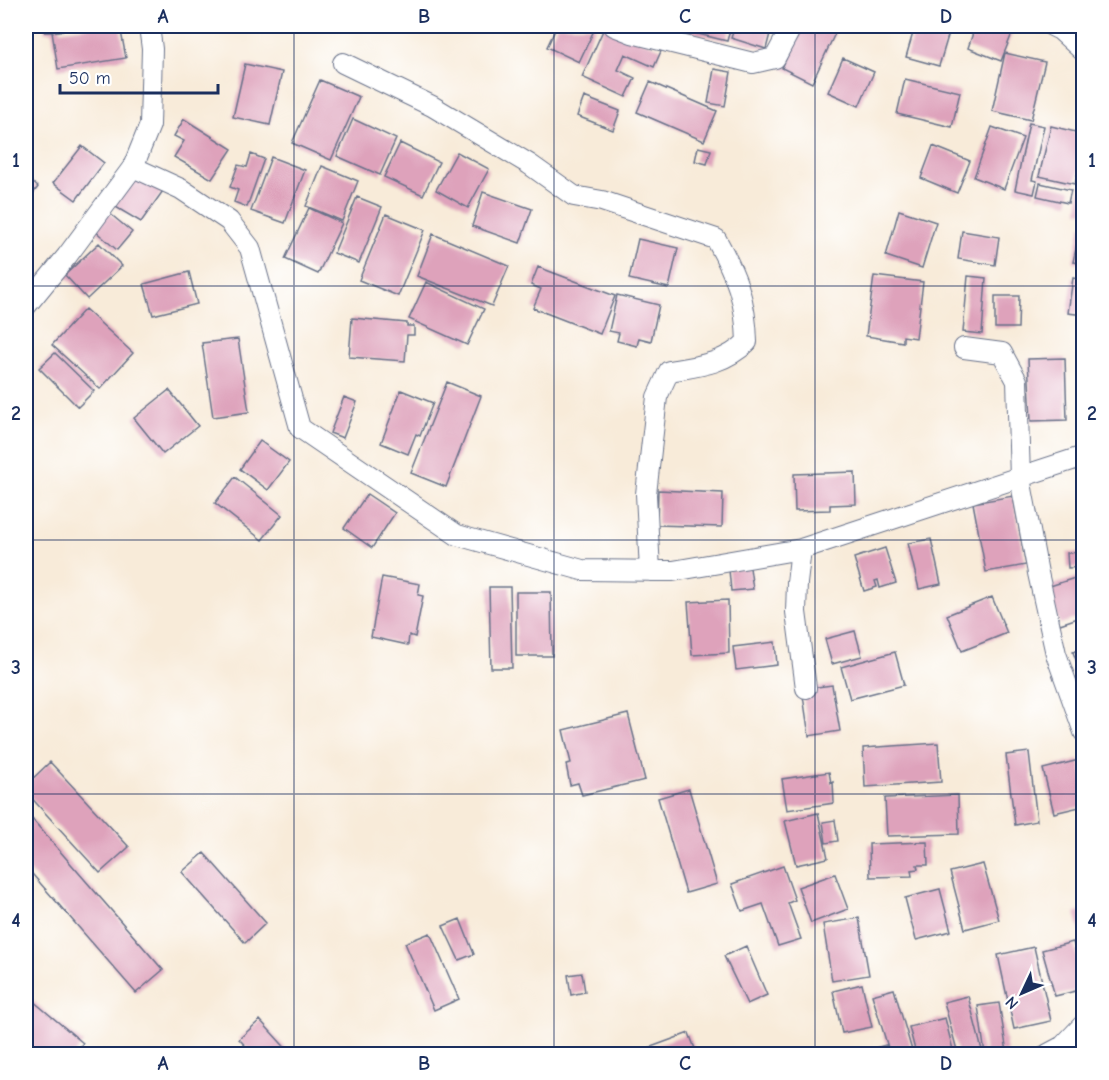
<svg xmlns="http://www.w3.org/2000/svg" width="1109" height="1080" font-family="'Comic Neue',sans-serif">
<style>
.building{fill:#dea2bb}
.lines{fill:none;stroke-linecap:round;stroke-linejoin:round}
.street-casing{stroke:#687189;stroke-width:22}
.street{stroke:#fff;stroke-width:20}
.grid{fill:none;stroke:#1b2f5e;stroke-width:1.5;stroke-opacity:0.55}
.neatline{fill:none;stroke:#1b2f5e;stroke-width:2}
.grid-label{font-size:20px;text-anchor:middle;font-weight:bold;fill:#1b2f5e}
</style>
<rect width="100%" height="100%" fill="#fff"/>
<filter id="ink" filterUnits="userSpaceOnUse"><feTurbulence type="fractalNoise" baseFrequency=".0167" numOctaves="2"/><feDisplacementMap in="SourceGraphic" scale="12" xChannelSelector="R" yChannelSelector="G"/><feConvolveMatrix kernelMatrix="1 2 1 2 8 2 1 2 1" color-interpolation-filters="sRGB"/></filter>
<filter id="wash" filterUnits="userSpaceOnUse"><feTurbulence type="fractalNoise" baseFrequency=".008" numOctaves="4" result="noise"/><feDisplacementMap in="SourceGraphic" scale="24" xChannelSelector="R" yChannelSelector="G"/><feGaussianBlur stdDeviation="1.35" result="paint"/><feColorMatrix in="noise" values="0 0 0 0 0 0 0 0 0 0 0 0 0 0 0 0 0 1.4 0 .05"/><feComposite in="paint" operator="in"/></filter>
<g filter="url(#wash)">
<rect width="100%" height="100%" fill="#f8ebd9"/>
<g id="blocks">
<path class="building" d="M44,26H60L61,31L45,32Z
M93,26H120L126,58L58,69L52,32Z
M557,26H596L579,62L547,47Z
M605,26L662,49L654,67L625,54L618,70L635,78L626,97L582,77Z
M688,26H731L727,41L686,31Z
M735,26H772L766,49L731,38Z
M801,26H828L837,29L812,83L782,68Z
M915,26H951L939,66L906,57Z
M992,26H998L1013,31L1001,61L968,48L975,27L990,33Z
M1005,53L1045,62L1031,120L992,111Z
M843,58L874,72L859,106L828,92Z
M245,64L282,72L270,125L233,117Z
M714,69L731,72L725,106L708,103Z
M905,79L960,92L952,127L897,114Z
M320,80L359,97L331,160L292,143Z
M650,82L717,111L704,141L637,112Z
M584,97L620,111L613,130L577,116Z
M184,119L232,149L212,179L174,157L184,141L174,136Z
M353,119L396,139L380,175L337,156Z
M1029,123L1044,126L1032,180L1037,181L1034,194L1015,190Z
M1051,126L1084,134V149L1075,184L1039,176Z
M992,127L1023,138L1004,189L974,177Z
M400,143L439,162L423,195L384,177Z
M82,146L104,163L76,200L53,183Z
M933,146L970,161L957,193L921,178Z
M698,147L711,150L707,164L695,161Z
M457,152L489,169L468,208L436,190Z
M251,154L264,159L247,207L234,202L238,190L230,187L238,165L247,167Z
M271,157L305,170L285,223L251,211Z
M322,166L358,181L342,221L306,206Z
M137,171L165,188L141,222L114,206Z
M26,177L38,187L26,202Z
M1040,183L1071,190L1068,203L1037,196Z
M1080,186L1084,187V212L1078,211Z
M483,192L532,209L520,243L472,226Z
M357,197L382,207L359,263L334,253Z
M309,208L342,223L318,274L285,259Z
M899,210L936,222L922,268L886,256Z
M108,212L132,232L117,250L93,229Z
M386,214L425,230L398,296L359,280Z
M1081,226H1084V264L1073,262Z
M962,231L999,237L995,265L958,259Z
M433,234L509,266L492,306L417,276Z
M638,239L678,248L669,288L629,279Z
M99,243L122,266L87,299L65,275Z
M538,267L615,296L600,334L533,308L541,289L531,285Z
M189,272L197,304L153,315L144,284Z
M874,276L923,282L916,338L903,336V342L866,336Z
M968,276L986,278L982,334L963,332Z
M1073,278L1084,280V315L1068,313Z
M426,282L484,309L467,345L409,319Z
M617,295L659,305L651,341L639,338L637,346L617,341L619,333L609,331Z
M995,296H1019L1018,328H995Z
M85,309L133,353L100,389L52,345Z
M352,318L407,323V326H414V335H407L405,361L349,357Z
M238,339L249,412L213,417L202,343Z
M55,353L94,391L78,407L39,368Z
M1065,358L1067,420L1031,421L1028,359Z
M447,382L481,396L446,487L411,473Z
M169,390L198,426L163,454L134,418Z
M401,390L433,403L420,436L416,434L408,454L381,443Z
M344,397L357,402L343,438L330,433Z
M260,441L289,462L268,490L240,469Z
M855,472L856,504L830,505V510L795,511L794,474Z
M235,477L282,515L262,540L215,503Z
M658,490L723,493L722,527L657,525Z
M367,494L395,513L372,548L344,528Z
M1013,496L1026,565L986,572L973,503Z
M931,539L941,584L919,589L908,543Z
M885,548L896,583L880,588L878,580L875,581L877,587L864,591L854,558Z
M1084,552V567L1068,568L1067,553Z
M750,568L753,589L731,591L729,570Z
M1084,575V616L1060,624L1047,587Z
M382,577L420,584L418,595L423,596L415,637L409,635L408,645L371,637Z
M489,587H510L512,668H491Z
M516,592H551L552,656H516Z
M992,597L1007,633L962,651L947,615Z
M728,600L729,653L692,655L688,602Z
M855,631L862,656L832,664L825,639Z
M775,642L777,665L736,670L733,647Z
M1084,648V679H1083L1073,652Z
M895,652L904,685L850,699L841,667Z
M832,685L840,731L809,736L802,689Z
M628,714L645,780L582,795L578,783L570,785L566,764L571,763L563,730Z
M938,743L941,782L865,787L863,748Z
M1029,752L1037,821L1015,825L1006,755Z
M1079,760L1084,780V806L1054,813L1043,769Z
M50,762L129,847L100,873L26,792V785Z
M829,772L831,783L833,782L834,803L787,810L782,779Z
M689,789L717,884L686,893L658,798Z
M958,795L959,834L887,836L885,798Z
M818,813L828,858L796,865L785,821Z
M32,819L163,970L136,993L26,867V824Z
M835,820L838,841L826,843L823,822Z
M927,842L928,865H917L918,869L911,870L912,876L870,877L869,844Z
M204,853L266,923L245,943L182,872Z
M983,864L999,920L965,929L950,872Z
M783,866L795,900L788,903L801,939L778,946L763,904L742,911L732,884Z
M835,874L848,909L811,923L798,887Z
M940,889L951,931L916,940L905,898Z
M1084,910V941H1083L1075,913Z
M859,918L869,975L832,981L823,924Z
M460,919L474,954L459,960L443,926Z
M430,933L459,999L434,1010L405,943Z
M1073,942L1084,979V989L1055,996L1042,950Z
M746,946L767,995L747,1004L724,956Z
M1034,947L1051,1021L1014,1029L998,955Z
M582,973L585,992L571,995L568,975Z
M862,984L872,1027L842,1033L833,991Z
M894,989L913,1054H890L872,995Z
M26,995L83,1043L74,1054H39L26,1043Z
M968,996L983,1054H958L944,1002Z
M999,1003L1007,1052L985,1054L978,1006Z
M945,1018L954,1054H916L909,1027Z
M260,1020L291,1054H253L239,1039Z
M689,1033L697,1054H632Z
M886,1045L888,1054H854Z"/>
</g>
</g>
<g filter="url(#ink)">
<use href="#blocks" fill-opacity="0" stroke="#687189" stroke-width="1.5"/>
<g class="lines">
<defs>
<path id="street" d="M614,26L632,33L753,63L775,58L792,26
M1052,26L1060,30L1084,52
M343,63L432,106L529,164L574,196L602,201L716,239C736,275 746,300 747,342C724,364 699,366 669,371L657,397L646,494L650,571
M133,167L181,189L229,221L250,248L300,428L457,535L582,570L673,571L801,549L1084,456
M26,306L67,256L133,167L150,125L152,49L149,26
M964,348L1002,353L1017,381L1020,478L1038,573L1056,654L1084,732
M801,549L797,583L796,612L806,688
M1048,1054L1063,1046L1084,1024"/>
</defs>
<use href="#street" class="street-casing"/>
<use href="#street" class="street"/>
</g>
</g>
<path class="grid" d="M294,26V1054M554,26V1054M815,26V1054M26,286H1084M26,540H1084M26,794H1084"/>
<rect width="1109" height="1080" fill="none" stroke="#fff" stroke-width="66"/>
<g transform="translate(1022 993) rotate(226)" stroke="#ffffff" stroke-width="4.5" paint-order="stroke">
<path d="M0-4.5L10 22L0 15L-10 22Z" fill="#1b2f5e"/>
<text y="-9" font-size="16" font-weight="bold" text-anchor="middle" fill="#1b2f5e">N</text>
</g>
<path d="M60 84v9h158v-9" fill="none" stroke="#1b2f5e" stroke-width="3"/>
<text x="69" y="84" font-size="18" fill="#1b2f5e" stroke="#ffffff" stroke-width="4.5" paint-order="stroke">50 m</text>
<rect x="33" y="33" width="1043" height="1014" class="neatline"/>
<g class="grid-label">
<text x="163" y="23">A</text>
<text x="424" y="23">B</text>
<text x="685" y="23">C</text>
<text x="946" y="23">D</text>
<text x="16" y="167">1</text>
<text x="1092" y="167">1</text>
<text x="16" y="420">2</text>
<text x="1092" y="420">2</text>
<text x="16" y="674">3</text>
<text x="1092" y="674">3</text>
<text x="16" y="927">4</text>
<text x="1092" y="927">4</text>
<text x="163" y="1070">A</text>
<text x="424" y="1070">B</text>
<text x="685" y="1070">C</text>
<text x="946" y="1070">D</text>
</g>
</svg>
